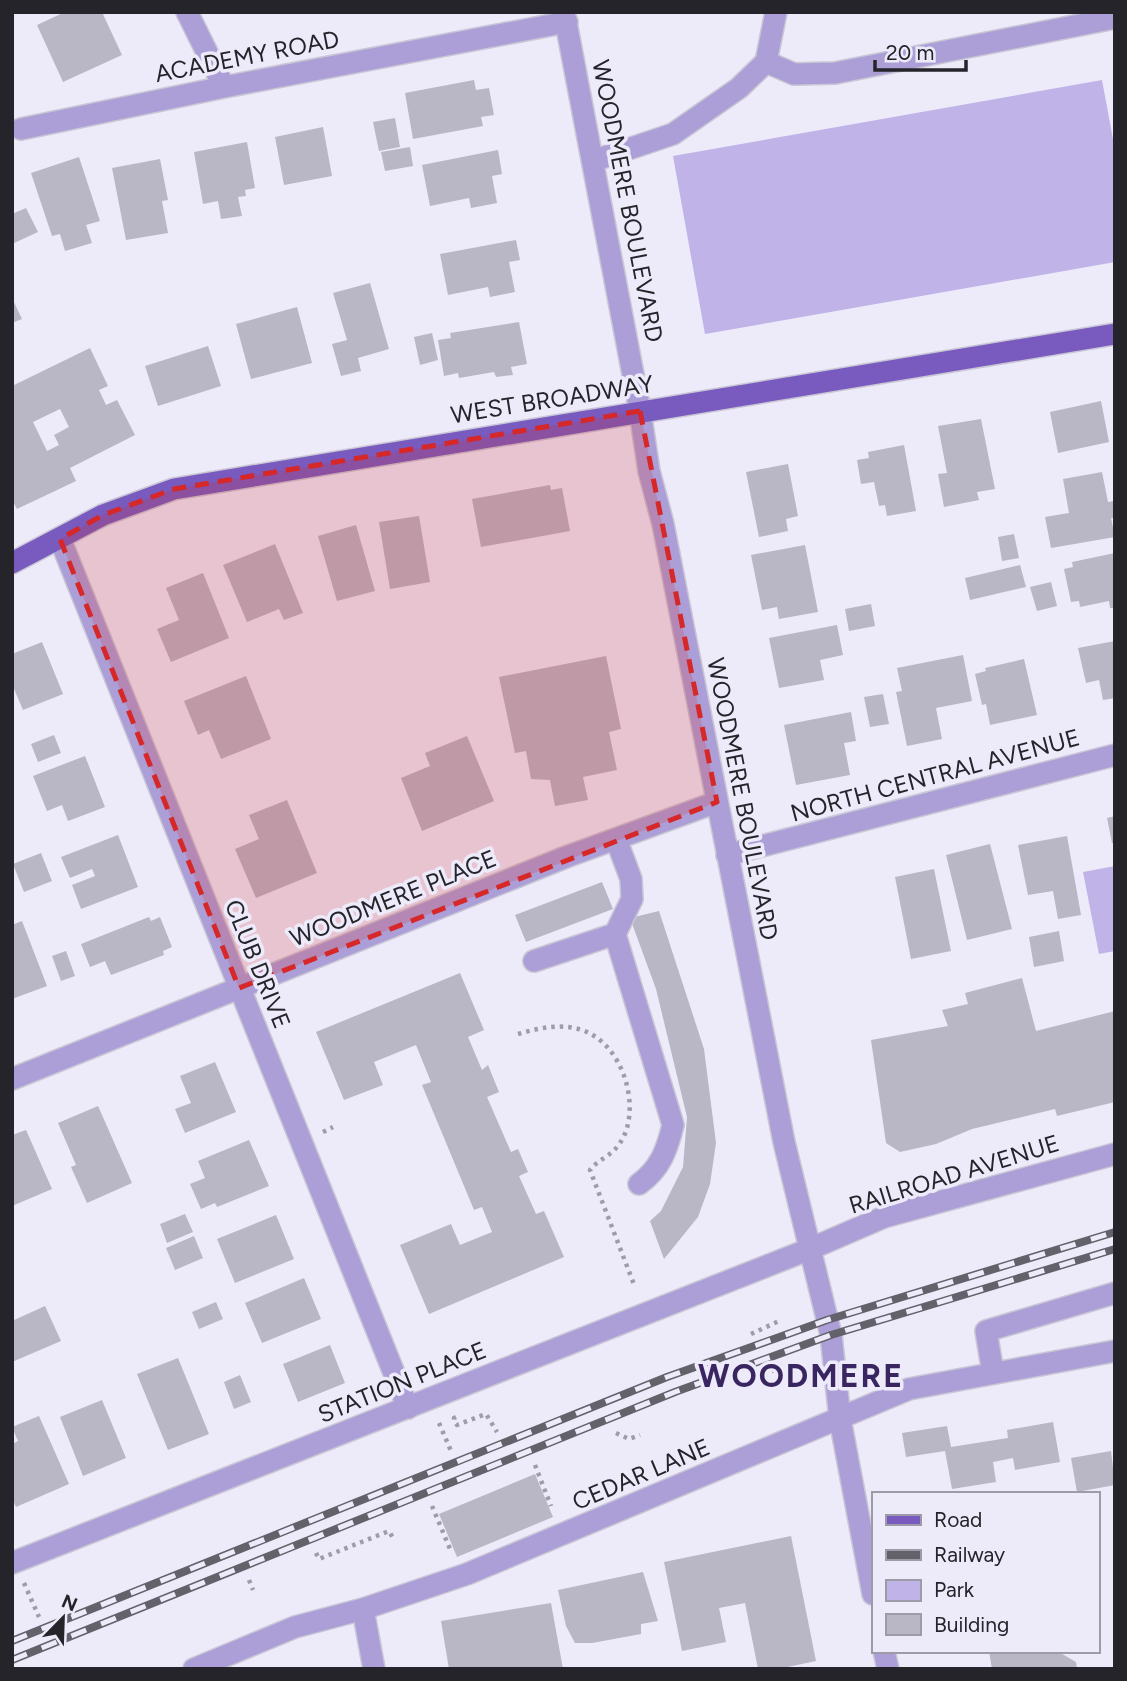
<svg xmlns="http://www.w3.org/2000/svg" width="1127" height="1681" font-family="Figtree,sans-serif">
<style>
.green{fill:#bfb3e8}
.building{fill:#b9b6c6;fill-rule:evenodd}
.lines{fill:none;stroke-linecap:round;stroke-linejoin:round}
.minor-casing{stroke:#c9c6d5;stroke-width:24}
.major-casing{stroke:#c9c6d5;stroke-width:24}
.path{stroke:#9e9ca8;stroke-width:4.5;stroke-dasharray:3.5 5;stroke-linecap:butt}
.minor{stroke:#ac9fd7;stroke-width:21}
.major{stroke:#795abf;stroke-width:21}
.rail-casing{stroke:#63616a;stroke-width:8}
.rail{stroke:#edeafa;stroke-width:5;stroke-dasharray:16;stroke-linecap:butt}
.marked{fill:#d62828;fill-opacity:0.2;stroke:#d62828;stroke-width:5;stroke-dasharray:14 9;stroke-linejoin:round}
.labels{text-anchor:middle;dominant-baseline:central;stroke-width:7;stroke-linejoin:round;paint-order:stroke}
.street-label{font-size:24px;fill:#25242a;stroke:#edeafa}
.district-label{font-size:32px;font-weight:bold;letter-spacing:2px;fill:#392661;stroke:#edeafa}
</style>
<rect width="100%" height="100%" fill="#edeafa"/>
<path class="green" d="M1102,80L1115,150V262L705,334L673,156Z
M1115,866V951L1099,954L1083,872Z"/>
<path class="building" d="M65,12H102L122,55L63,82L37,25Z
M474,80L476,90L489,88L494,115L481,117L483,126L413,139L405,93Z
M395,118L400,147L379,151L373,122Z
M323,127L332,176L284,185L275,137Z
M247,142L255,188L245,190L246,196L238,197L242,216L221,219L218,201L203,204L194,152Z
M410,147L413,166L385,171L381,152Z
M498,150L502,174L492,176L497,203L471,208L469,198L430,206L422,165Z
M79,157L100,221L86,225L92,243L65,251L60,234L52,236L31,173Z
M160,159L168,200L162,201L168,233L126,240L112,168Z
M26,208L38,232L12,244V214Z
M516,240L520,260L509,262L515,292L490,297L488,287L448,295L440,254Z
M370,283L389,349L358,358L361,371L341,376L332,344L347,340L333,293Z
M12,298L22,319L12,323Z
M297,307L312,363L251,379L236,324Z
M519,322L527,364L511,367L513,375L496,377L494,372L459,378L458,373L444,376L438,340L451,338L450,333Z
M432,333L438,360L420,365L414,337Z
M208,346L221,386L158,406L145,366Z
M90,348L108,386L99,390L106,405L117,400L135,435L70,468L76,481L17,509L12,500V386ZM60,409L69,427L54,435L59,445L47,451L33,422Z
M1101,401L1109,442L1058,453L1050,412Z
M981,419L995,489L977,492L979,500L944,507L938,474L947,473L938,426Z
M904,445L916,511L887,516L885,505L879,506L874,482L861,484L857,460L869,458L868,452Z
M788,464L798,516L786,519L788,531L759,537L746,472Z
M1102,472L1108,502L1114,501L1115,518H1111L1115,537L1051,548L1045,517L1069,513L1063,479Z
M550,485L551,490L562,488L570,531L481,547L472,499Z
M419,516L430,582L390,589L379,522Z
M356,525L375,591L337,601L318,536Z
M1014,534L1019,558L1002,561L998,537Z
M275,544L303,613L284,620L279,609L247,622L223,565Z
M805,545L818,612L779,619L777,607L762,610L751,555Z
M1115,553V608H1110L1109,601L1080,607L1079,601L1071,602L1064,569L1073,567L1072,562Z
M1020,565L1026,587L970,600L965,578Z
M203,573L229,638L171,662L157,629L179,620L166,588Z
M1051,582L1057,606L1037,611L1030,587Z
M871,604L875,626L849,631L845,609Z
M837,625L843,655L820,660L824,680L779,688L769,638Z
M1115,641V698L1103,700L1099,680L1086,683L1078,648Z
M42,642L63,694L23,710L12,684V654Z
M963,655L972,701L936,708L942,739L907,746L896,692L902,691L897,668Z
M606,656L621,729L609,732L617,770L583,777L588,800L555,806L550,780L531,779L526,751L515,753L499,677Z
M1024,659L1037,715L990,725L986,704L982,705L975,674L986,671L985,668Z
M246,676L271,739L221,759L209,730L198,735L184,701Z
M883,694L889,724L870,727L864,697Z
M851,712L856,741L844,743L850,775L796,785L784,725Z
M54,735L61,753L38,762L31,744Z
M467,736L494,801L422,831L401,778L430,766L425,753Z
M85,756L105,807L68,821L62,805L47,811L33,776Z
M287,800L317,873L256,898L235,849L259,839L249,815Z
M1115,816V843H1112L1107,818Z
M118,835L138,887L81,909L72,885L95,876L92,869L70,878L61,857Z
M1067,836L1081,915L1058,919L1053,891L1028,895L1018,845Z
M990,844L1012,929L967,940L946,855Z
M41,853L52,881L24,892L13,864Z
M934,869L951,951L911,959L895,877Z
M602,882L613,909L526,942L515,915Z
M659,911L704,1049L716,1143L710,1184L698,1217L664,1259L650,1221L661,1211L683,1167L687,1117L656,989L630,918Z
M149,917L151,921L160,917L172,947L163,951L164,955L111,975L105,961L90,967L81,944Z
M22,921L47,986L12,999V925Z
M1059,931L1064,961L1034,967L1029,937Z
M66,951L75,976L61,981L52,956Z
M460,973L484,1030L468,1037L482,1070L488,1065L499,1092L487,1097L511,1152L518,1149L528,1172L519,1176L536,1214L544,1211L564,1257L429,1314L400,1245L451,1224L460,1245L492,1232L482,1207L474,1210L422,1085L431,1082L416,1045L374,1062L383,1085L344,1100L316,1032Z
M1022,978L1036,1031L1115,1011V1102L1057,1116L1055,1109L972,1129L936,1144L900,1152L886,1143L871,1040L948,1026L942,1010L968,1004L965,993Z
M215,1062L236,1112L185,1133L175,1109L191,1103L180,1076Z
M98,1106L132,1183L87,1203L71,1167L76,1165L58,1123Z
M26,1130L52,1189L12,1206V1135Z
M249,1140L269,1186L217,1207L215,1203L201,1209L190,1184L205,1178L198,1161Z
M185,1214L193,1232L167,1243L160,1224Z
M276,1215L294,1259L235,1283L217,1239Z
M194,1236L203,1258L175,1270L166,1248Z
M304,1278L321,1319L262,1343L245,1303Z
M216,1302L223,1319L199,1329L192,1312Z
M45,1306L61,1341L12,1362V1321Z
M330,1345L345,1383L298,1402L283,1364Z
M178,1358L209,1434L168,1450L137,1374Z
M240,1375L251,1402L234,1409L224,1382Z
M102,1400L126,1458L83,1476L60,1417Z
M39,1416L69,1484L16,1507L12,1498V1444L18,1441L12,1427Z
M1053,1422L1060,1462L1015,1470L1013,1458L993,1462L996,1482L952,1489L945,1451L906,1457L902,1433L947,1426L951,1447L1008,1438L1007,1430Z
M1111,1451L1115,1485L1077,1492L1071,1458Z
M535,1474L553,1517L457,1557L439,1514Z
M791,1536L816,1661L778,1669H758L745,1603L719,1608L726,1642L682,1651L664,1562Z
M643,1572L658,1621L641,1624V1634L592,1643H575L566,1626L558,1590Z
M551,1603L563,1669H449L441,1621Z
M989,1651H1057L1076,1662L1077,1669H992Z"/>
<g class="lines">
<defs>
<path id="minor" d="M187,12L224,87
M564,12L640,411L649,471L663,524L784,1142L831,1335L840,1419L873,1594
M766,62L794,74L835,73L1115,18
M21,129L224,87L567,22
M593,161L673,134L739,88L766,62L776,12
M60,539L408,1408
M616,839L631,879L632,899L615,934L673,1125C667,1150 660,1169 639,1184
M727,855L1115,755
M534,961L615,934
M12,1079L566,857L717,802
M993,1373L986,1331L1115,1293
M12,1563L810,1249L884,1217L1115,1154
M363,1609L374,1669
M884,1651L888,1669
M194,1669L295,1627L363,1609L467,1574L909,1389L1115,1351"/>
<path id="major" d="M12,563L103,515L174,489L1115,334"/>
</defs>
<use href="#minor" class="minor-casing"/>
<use href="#major" class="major-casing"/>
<path class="path" d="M518,1034C539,1028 561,1023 582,1030C621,1043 640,1101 624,1136C614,1157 600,1157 590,1170L635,1287
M323,1132L333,1127
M751,1334L779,1321
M764,1375L786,1364
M456,1417L454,1418L457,1425L486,1414L497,1432
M439,1423L451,1451
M616,1433L629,1439L640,1435
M535,1465L551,1506
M432,1506L450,1549
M316,1553L319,1559L389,1531L393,1538
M249,1580L253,1590
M24,1583L39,1617"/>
<use href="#minor" class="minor"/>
<use href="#major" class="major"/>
<defs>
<path id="rail" d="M12,1641L667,1377L827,1320L1115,1232
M12,1660L675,1392L831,1335L1115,1249"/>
</defs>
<use href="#rail" class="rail-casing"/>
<use href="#rail" class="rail"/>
</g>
<path class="marked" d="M640,411L717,802L239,988L60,539L103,515L174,489Z"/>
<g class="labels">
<g class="street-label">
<text transform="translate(247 56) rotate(-11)">ACADEMY ROAD</text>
<text transform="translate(628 201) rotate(79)">WOODMERE BOULEVARD</text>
<text transform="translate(552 399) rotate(-9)">WEST BROADWAY</text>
<text transform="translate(935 775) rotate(-15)">NORTH CENTRAL AVENUE</text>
<text transform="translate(743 799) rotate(79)">WOODMERE BOULEVARD</text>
<text transform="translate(393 898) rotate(-22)">WOODMERE PLACE</text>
<text transform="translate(258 964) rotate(68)">CLUB DRIVE</text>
<text transform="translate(954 1174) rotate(-17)">RAILROAD AVENUE</text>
<text transform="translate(402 1382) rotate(-22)">STATION PLACE</text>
<text transform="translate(641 1474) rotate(-23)">CEDAR LANE</text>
</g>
<g class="district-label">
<text x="801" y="1376">WOODMERE</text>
</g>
</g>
<rect width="1127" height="1681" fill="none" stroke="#25242a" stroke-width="28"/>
<rect x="872" y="1492" width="228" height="161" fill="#edeafa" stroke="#9d9ba7" stroke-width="2"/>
<rect x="886" y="1515" width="35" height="10" fill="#795abf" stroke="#9d9ba7" stroke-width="2"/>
<text x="934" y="1527" font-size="21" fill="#25242a">Road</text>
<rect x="886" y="1550" width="35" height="10" fill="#63616a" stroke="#9d9ba7" stroke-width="2"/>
<text x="934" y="1562" font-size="21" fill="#25242a">Railway</text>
<rect x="886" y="1580" width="35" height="21" fill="#bfb3e8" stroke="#9d9ba7" stroke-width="2"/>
<text x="934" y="1597" font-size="21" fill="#25242a">Park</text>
<rect x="886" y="1614" width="35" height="21" fill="#b9b6c6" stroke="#9d9ba7" stroke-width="2"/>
<text x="934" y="1632" font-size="21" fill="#25242a">Building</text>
<g transform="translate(63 1618) rotate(23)" stroke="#edeafa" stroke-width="5" paint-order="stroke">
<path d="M0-5L12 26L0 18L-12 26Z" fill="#25242a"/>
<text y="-10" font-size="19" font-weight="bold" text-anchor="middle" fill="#25242a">N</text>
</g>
<path d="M875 60v10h91v-10" fill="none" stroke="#25242a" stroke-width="3.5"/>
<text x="886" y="60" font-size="21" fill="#25242a" stroke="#edeafa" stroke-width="5" paint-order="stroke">20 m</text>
</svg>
